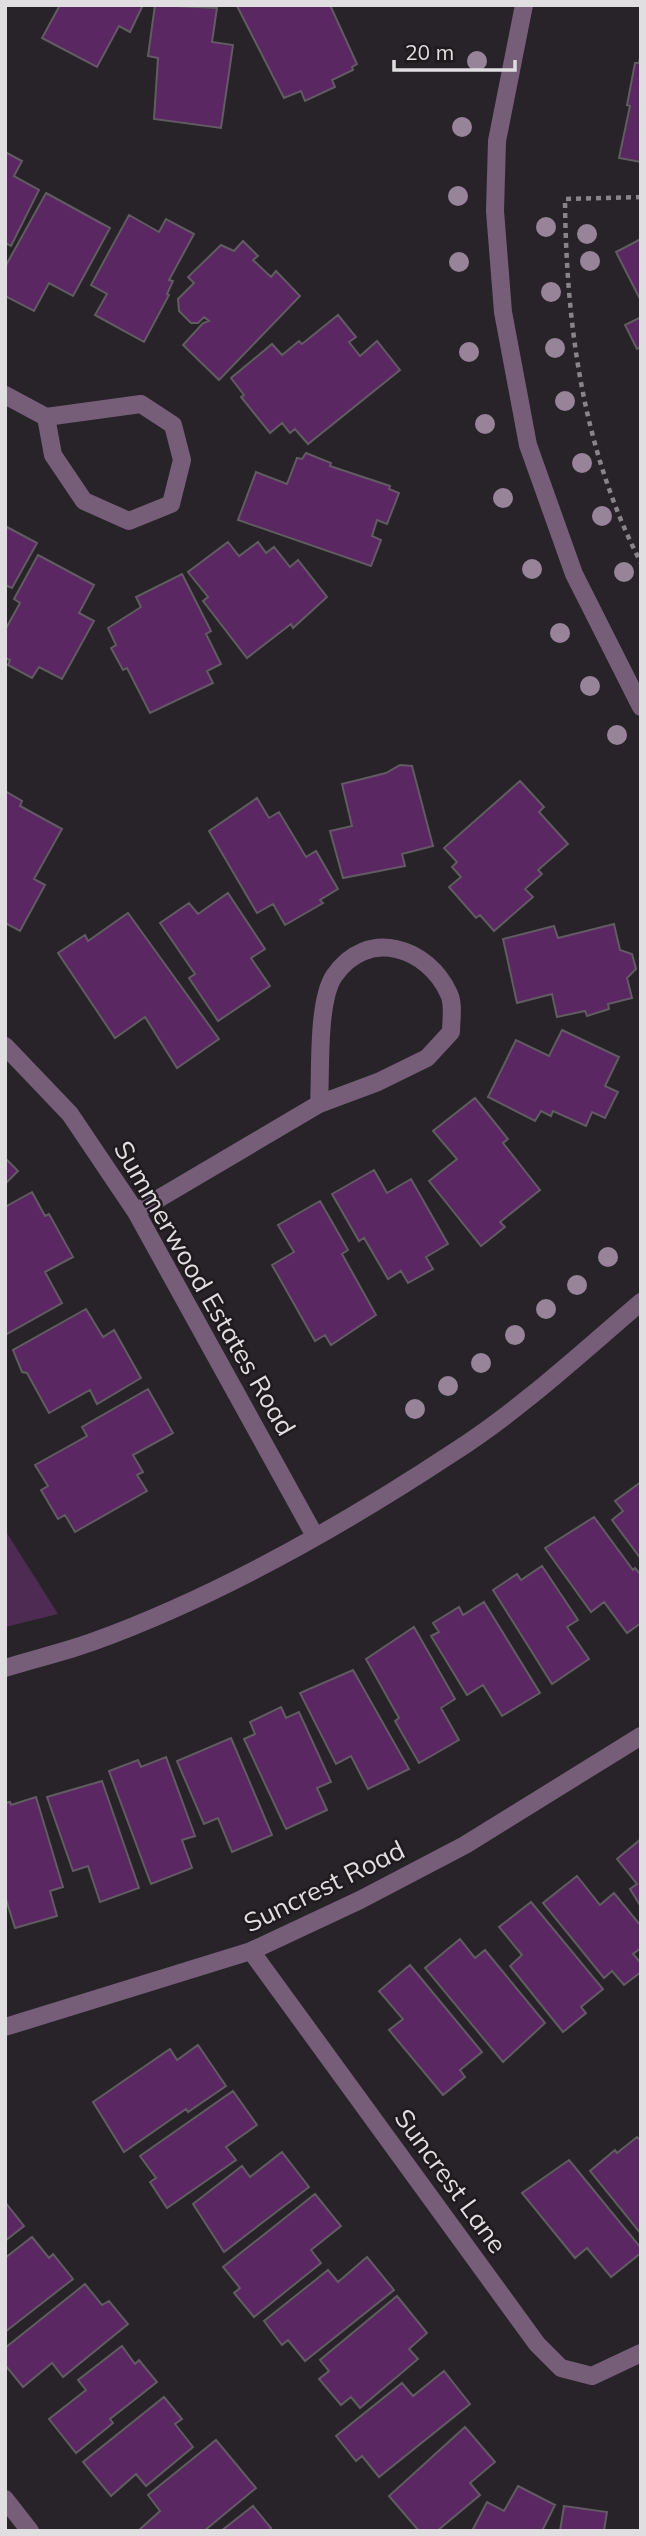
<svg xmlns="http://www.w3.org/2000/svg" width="646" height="2536" font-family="Mulish,sans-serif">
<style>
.green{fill:#4e2b53}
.building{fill:#5b2763;stroke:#605c61;stroke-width:2}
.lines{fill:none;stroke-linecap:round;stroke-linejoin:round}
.path{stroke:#888589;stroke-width:4.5;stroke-dasharray:5 5;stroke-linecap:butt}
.minor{stroke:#765e79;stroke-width:18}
.tertiary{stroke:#765e79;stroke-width:18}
.tree{fill:#978499}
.labels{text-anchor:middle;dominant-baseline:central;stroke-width:5;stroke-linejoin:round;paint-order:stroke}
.street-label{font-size:26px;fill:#e1dee1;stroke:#1e1a1e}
</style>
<rect width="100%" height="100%" fill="#272328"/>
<path class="green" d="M5,1530L58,1614L5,1627Z"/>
<path class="building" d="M60,5H143L130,32L119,26L97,67L42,38Z
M155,5L217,8L212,42L233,45L221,128L154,119L158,58L148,56Z
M330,5L357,64L352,67L353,70L332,80L335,87L305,101L301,91L284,98L237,6Z
M641,53V162L619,158L630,106L627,105L635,63H639Z
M5,152L22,161L14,176L39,190L11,246L5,243Z
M46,193L110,228L73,296L49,283L34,311L5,296V267Z
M129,215L159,232L166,219L194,234L169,280L173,281L167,294L169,295L144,342L95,315L107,294L91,285Z
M641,239V301L616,252Z
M243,241L258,256L253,260L271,277L276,271L300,296L219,380L183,345L203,323L209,321L204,317L198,323H191L179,311L178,299L194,283L188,277L221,245L234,251Z
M338,315L356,337L349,342L360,356L377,341L400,370L308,444L295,429L290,433L282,423L270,433L241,397L244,395L231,378L272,344L282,355L299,341L302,344Z
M641,317V347L637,349L625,325Z
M306,453L331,463L330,466L390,486L389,489L399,493L387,524L377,520L372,536L381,540L371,566L238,520L256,472L287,484L297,458L302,459Z
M5,526L37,543L12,588L5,585Z
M228,542L239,556L258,542L266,553L274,547L290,567L298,560L327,597L293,628L291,624L247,658L203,601L208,597L188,572Z
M38,555L94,585L79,613L94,621L62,679L39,667L32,678L8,665L10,660L5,658V630L20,603L14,599Z
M182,574L211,631L206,634L221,664L207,671L213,683L150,713L127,668L123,670L111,648L116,645L108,628L141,607L136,597Z
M400,765L412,766L433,846L402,854L405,866L343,878L330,831L352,826L342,784L386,773Z
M520,781L544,807L539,812L568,844L538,870L542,874L525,889L533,897L494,931L480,915L476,918L449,887L461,877L452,867L457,862L444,848Z
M5,791L22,801L20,806L62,829L34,879L45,885L20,931L5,923Z
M257,798L269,818L279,812L306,857L316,851L338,889L320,900L323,903L285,925L273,904L257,913L209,831Z
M228,893L265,949L251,958L270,986L218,1021L189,978L195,974L160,923L189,903L198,914Z
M128,913L219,1039L177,1068L145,1017L115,1038L58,953L85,935L88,941Z
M614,924L620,950L632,954L636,969L627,978L632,998L608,1004L609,1009L587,1016L585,1011L557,1017L552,994L517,1003L503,939L554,926L558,938Z
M562,1030L619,1057L605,1086L618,1092L605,1118L592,1112L586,1126L553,1111L551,1116L541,1111L535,1121L488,1097L516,1040L549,1056Z
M475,1098L508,1139L503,1143L540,1190L500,1222L505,1227L481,1246L429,1181L457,1159L433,1131Z
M5,1158L18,1171L5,1184Z
M374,1170L387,1193L411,1179L448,1244L426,1257L433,1269L408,1283L401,1271L388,1279L364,1238L359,1241L332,1194Z
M32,1192L45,1216L49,1214L73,1257L45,1272L62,1303L5,1335V1207Z
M320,1201L348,1250L342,1254L376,1315L331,1345L325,1335L315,1341L272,1265L294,1252L278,1225Z
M86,1309L103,1337L114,1330L141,1378L97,1404L90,1390L49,1413L27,1373L22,1372L13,1350Z
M148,1389L173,1433L133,1455L143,1472L137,1475L147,1491L75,1532L65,1515L58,1519L41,1490L48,1486L35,1465L87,1436L82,1427Z
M641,1482V1559L612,1520L623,1511L615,1501Z
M594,1517L633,1570L635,1568L641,1575V1623L627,1633L604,1602L591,1612L545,1548Z
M542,1566L578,1620L567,1627L589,1659L552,1684L493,1590L517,1574L521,1580Z
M484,1602L540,1693L502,1716L483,1685L467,1695L431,1636L439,1632L433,1623L459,1607L463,1615Z
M414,1627L455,1699L441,1708L459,1740L419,1763L395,1721L399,1718L366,1659Z
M353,1670L409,1769L368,1789L351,1756L336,1764L300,1693Z
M281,1707L286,1718L299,1712L331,1782L317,1788L327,1810L286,1829L244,1739L255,1734L250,1722Z
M231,1738L272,1835L232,1852L218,1818L204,1824L177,1761Z
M166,1757L195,1836L182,1840L192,1868L151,1884L109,1771L138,1760L141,1767Z
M102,1781L139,1888L100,1902L88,1866L73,1871L47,1797Z
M36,1797L63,1887L50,1891L57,1916L15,1928L5,1896V1803L10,1802L11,1805Z
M641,1839V1907L630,1889L637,1884L617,1859Z
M577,1876L600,1905L614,1893L641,1926V1948L633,1954L641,1963V1972L624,1985L612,1971L604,1978L543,1903Z
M531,1902L603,1989L581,2007L586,2013L563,2032L510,1966L522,1955L499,1927Z
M460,1939L475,1958L485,1950L545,2023L503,2062L425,1968Z
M410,1965L482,2052L460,2070L465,2077L443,2095L389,2030L403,2019L379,1991Z
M198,2045L226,2086L188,2112L186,2109L124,2152L93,2102L170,2049L177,2060Z
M233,2091L257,2125L226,2147L236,2160L167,2208L150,2182L156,2178L140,2156Z
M637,2137L641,2141V2234L590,2171L615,2150L617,2153Z
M282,2152L309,2187L224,2252L193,2204L242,2166L250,2177Z
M569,2160L641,2248V2253L611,2277L587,2248L575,2258L522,2193Z
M315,2194L341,2226L311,2250L321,2263L254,2317L234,2293L240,2288L223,2267Z
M5,2202L24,2226L5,2241Z
M32,2237L49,2258L53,2254L73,2279L5,2332V2258Z
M367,2257L394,2290L305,2361L288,2340L282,2345L264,2321L328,2270L338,2282Z
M85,2284L102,2305L109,2301L128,2324L63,2377L52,2363L23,2387L5,2365V2348Z
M397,2296L427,2333L409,2349L418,2359L360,2408L351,2397L341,2405L319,2379L329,2371L320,2360Z
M122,2346L135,2364L139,2360L157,2382L110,2419L113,2423L76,2453L49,2419L86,2390L78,2380Z
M444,2371L470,2404L379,2477L362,2456L356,2461L336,2436L402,2383L413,2396Z
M164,2397L182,2419L175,2424L193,2447L146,2486L136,2474L111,2496L83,2462Z
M465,2427L495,2462L470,2483L480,2495L437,2531H419L389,2496Z
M216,2440L256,2488L204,2531H138L160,2511L148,2495Z
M518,2486L555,2505L542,2531H472L487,2502L504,2511Z
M253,2506L271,2528L269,2531H221Z
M564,2506L607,2512L604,2531H560Z"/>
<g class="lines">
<path class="path" d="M641,197L565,199C566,324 583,451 641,563"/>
<path class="minor" d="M5,395L46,417L141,404L173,425L182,460L171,504L129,521L84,501L53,455L46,417
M5,1046L70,1114L136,1212L315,1536
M136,1212L319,1104L378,1082L427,1058L451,1032C451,1021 454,1004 449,994C428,947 367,927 334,976C317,1002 321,1071 319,1104
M251,1951L537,2344L561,2368L592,2376L641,2353
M5,2027L251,1951L360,1900L465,1845L641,1736
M5,2499L30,2531"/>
<path class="tertiary" d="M524,5L497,141L495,211L503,312L528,445L574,574L641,707
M5,1668C34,1659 64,1652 92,1642C219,1596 342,1526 454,1452C521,1409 580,1354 641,1302"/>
</g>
<g class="tree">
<circle cx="477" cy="61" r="10"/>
<circle cx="462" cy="127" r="10"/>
<circle cx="458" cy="196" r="10"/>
<circle cx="546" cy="227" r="10"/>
<circle cx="587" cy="234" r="10"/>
<circle cx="590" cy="261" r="10"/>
<circle cx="459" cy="262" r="10"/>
<circle cx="551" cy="292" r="10"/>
<circle cx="555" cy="348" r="10"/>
<circle cx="469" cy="352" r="10"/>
<circle cx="565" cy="401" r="10"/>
<circle cx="485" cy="424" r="10"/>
<circle cx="582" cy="463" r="10"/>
<circle cx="503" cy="498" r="10"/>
<circle cx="602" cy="516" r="10"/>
<circle cx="532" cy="569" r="10"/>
<circle cx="624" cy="572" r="10"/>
<circle cx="560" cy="633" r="10"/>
<circle cx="590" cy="686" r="10"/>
<circle cx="617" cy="735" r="10"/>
<circle cx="608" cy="1257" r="10"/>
<circle cx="577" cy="1285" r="10"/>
<circle cx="546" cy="1309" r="10"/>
<circle cx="515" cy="1335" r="10"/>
<circle cx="481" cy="1363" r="10"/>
<circle cx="448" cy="1386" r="10"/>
<circle cx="415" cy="1409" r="10"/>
</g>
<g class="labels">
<g class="street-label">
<text transform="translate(205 1288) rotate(60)">Summerwood Estates Road</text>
<text transform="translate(324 1886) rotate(-26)">Suncrest Road</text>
<text transform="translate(451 2181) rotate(54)">Suncrest Lane</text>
</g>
</g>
<rect width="646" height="2536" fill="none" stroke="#e1dee1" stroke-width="14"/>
<path d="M394 60v10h121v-10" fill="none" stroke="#e1dee1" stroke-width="3.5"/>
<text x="405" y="60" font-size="21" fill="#e1dee1" stroke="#1e1a1e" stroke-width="5" paint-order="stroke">20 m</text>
</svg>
